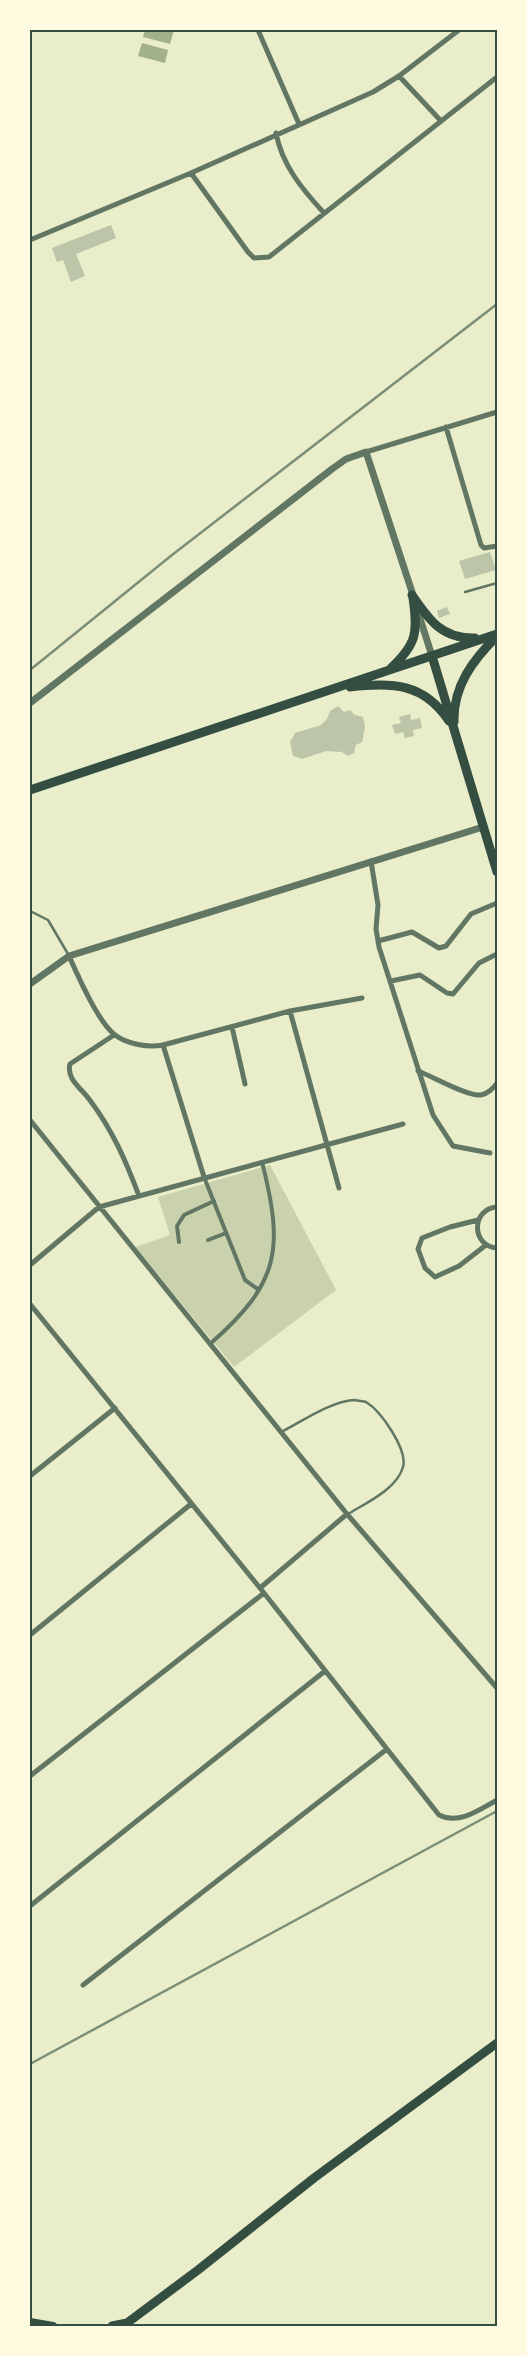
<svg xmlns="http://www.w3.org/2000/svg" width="527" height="2356" font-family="Manrope,sans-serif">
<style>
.green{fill:#cad2ad}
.water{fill:#a3b18a}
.building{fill:#bcc5a7}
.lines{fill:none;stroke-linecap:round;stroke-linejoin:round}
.service{stroke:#617663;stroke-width:2.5}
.pedestrian{stroke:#617663;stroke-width:4}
.minor{stroke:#617663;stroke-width:5}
.tertiary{stroke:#617663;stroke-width:7}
.secondary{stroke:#344e41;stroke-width:8}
.primary{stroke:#344e41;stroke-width:9}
.rail{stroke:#7c8e77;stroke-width:2.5}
.neatline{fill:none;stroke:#344e41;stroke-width:2}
</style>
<rect width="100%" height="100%" fill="#e9edc9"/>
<path class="green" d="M270,1165L336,1290L234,1367L135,1247L170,1235L158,1197Z"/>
<path class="water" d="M145,30H174L170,44L143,37Z
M142,43L168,50L165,63L138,56Z"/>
<path class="building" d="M111,225L116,238L76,254L85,276L71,282L63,260L57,262L52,248Z
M490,552L496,570L465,579L459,561Z
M447,607L450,614L439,618L437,611Z
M338,706L344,712L350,710L355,715L363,717L365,727L362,742L356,745L354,753L348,756L342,752L326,751L302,759L293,756L290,742L295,733L321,725L327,719L330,711Z
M410,714L411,720L420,718L422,728L413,730L414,736L405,738L403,732L395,734L392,725L401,723L399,717Z"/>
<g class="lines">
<path class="service" d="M465,592L497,583
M30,911L48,920L68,954
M281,1432C301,1422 333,1400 355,1400C358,1401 363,1401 366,1402C381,1411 408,1450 403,1467C397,1489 366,1503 348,1514"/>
<path class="pedestrian" d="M204,1177L245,1280L259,1290
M208,1240L226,1233
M179,1242L177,1226L184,1215L214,1201
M210,1344C280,1283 284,1249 262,1162"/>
<path class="minor" d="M258,30L299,124
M399,76L441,121
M276,133C282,165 302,189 324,213
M191,173L248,252L254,258L269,257L497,77
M30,240L191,173L373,92L399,76L459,30
M446,427L481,545L484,548L497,546
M366,452L497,412
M371,861L378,905L376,929L379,947L433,1115L453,1146L490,1153
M378,941L412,932L439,948L446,946L471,914L497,903
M69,956C78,976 98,1022 115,1035C127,1044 148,1048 163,1045L290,1011L362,998
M391,981L420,975L447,993L453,994L479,963L497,954
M290,1011L339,1188
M232,1027L245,1084
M114,1035L70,1064C66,1079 81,1088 89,1099C112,1129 126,1161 139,1196
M163,1045L204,1177
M418,1071C432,1076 468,1097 481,1095C487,1094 494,1088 497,1083
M30,1120L347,1514L497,1688
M497,1207C471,1209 471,1246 497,1248
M478,1220L450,1227L422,1238L418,1249L425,1268L435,1277L459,1266L486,1245
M30,1265L99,1207L403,1124
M30,1304L264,1593L439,1815C459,1825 479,1810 497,1800
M30,1476L115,1408
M260,1588L347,1514
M30,1635L191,1504
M30,1776L264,1593
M30,1906L325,1671
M83,1985L387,1749"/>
<path class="tertiary" d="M417,609L432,656
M30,703L332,469L346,459L366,452L414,598
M30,984L69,956L483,827"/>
<path class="secondary" d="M30,2322L53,2326"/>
<path class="primary" d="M412,595C429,620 442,639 475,638
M432,656L497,872
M391,668C417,644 418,632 413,598
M350,687C392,682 424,683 449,721
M454,722C453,686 473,660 497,636
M30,790L497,634
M112,2326L127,2323
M123,2326L198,2270L314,2178L497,2043"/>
<path class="rail" d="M30,670L172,555L497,304
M30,2064L497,1811"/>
</g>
<rect width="527" height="2356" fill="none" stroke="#fefae0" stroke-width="62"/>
<rect x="31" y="31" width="465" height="2294" class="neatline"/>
</svg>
